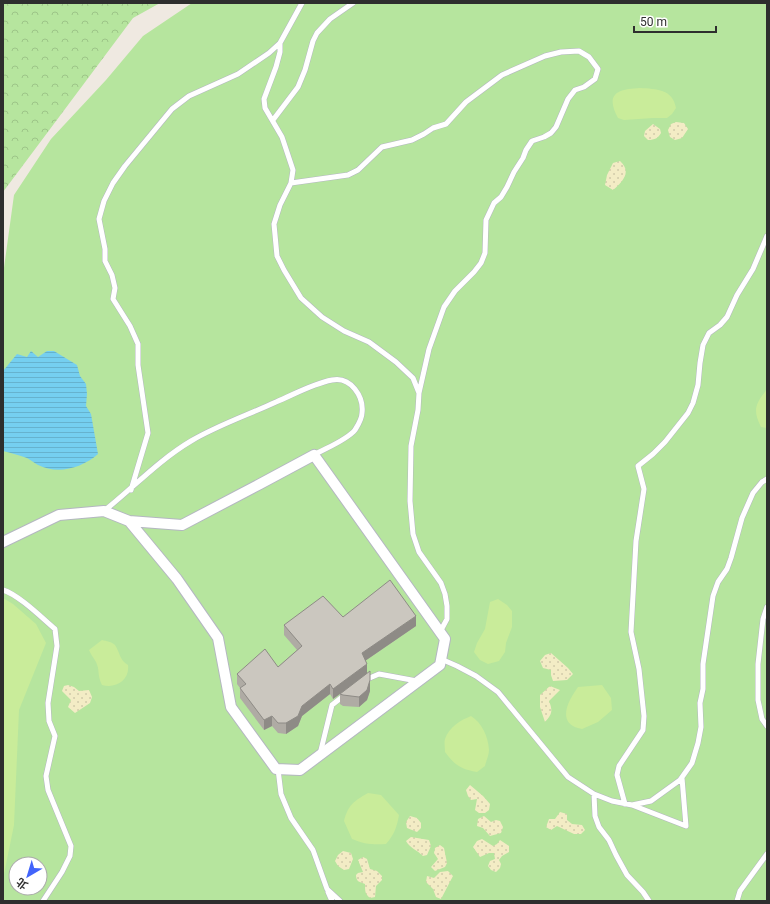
<svg xmlns="http://www.w3.org/2000/svg" width="770" height="904" font-family="Roboto,'Noto Sans TC',sans-serif">
<style>
.grass{fill:#b6e59e;fill-rule:evenodd}
.forest{fill:url(#forest-crowns)}
.sand{fill:url(#sand-dots)}
.pitch{fill:#c9ec9a}
.water{fill:url(#water-rules)}
.lines{fill:none;stroke-linecap:round;stroke-linejoin:round}
.lane-casing{stroke:#b4b7c1;stroke-width:6}
.street-casing{stroke:#b4b7c1;stroke-width:12}
.lane{stroke:#fff;stroke-width:5}
.street{stroke:#fff;stroke-width:10}
.wall{fill:#afaba4}
.shaded-wall{fill:#8e8b86}
.building{fill:#cbc7bf;stroke:#8e8b86}
</style>
<defs>
<pattern id="forest-crowns" width="20" height="18" patternUnits="userSpaceOnUse"><rect width="20" height="18" fill="#b6e59e"/><path d="M2 6a3 3 0 1 1 6 0M12 15a3 3 0 1 1 6 0" fill="none" stroke="#9dc588"/></pattern>
<pattern id="sand-dots" width="8" height="8" patternUnits="userSpaceOnUse"><rect width="8" height="8" fill="#f3ecc5"/><path d="M2 2h.1M6 6h.1" fill="none" stroke="#d1cbaa" stroke-width="1.8" stroke-linecap="round"/></pattern>
<pattern id="water-rules" width="6" height="5" patternUnits="userSpaceOnUse"><rect width="6" height="5" fill="#75cff0"/><path d="M0 2.5h6" fill="none" stroke="#66b2ce"/></pattern>
</defs>
<rect width="100%" height="100%" fill="#efe9e1"/>
<path class="grass" d="M192,3H767V901H3V275L14,195L51,139L106,80L143,36ZM16,864H40V888H16Z"/>
<path class="forest" d="M3,3H160L133,18L3,192Z"/>
<path class="sand" d="M676,122L684,123L688,129L682,138L675,140L670,137L668,130L671,124Z
M653,124L660,129L661,133C658,138 655,140 648,140L644,136L645,131Z
M620,161C632,172 623,181 613,190L605,185L607,175L613,163Z
M551,653L568,668L573,674L567,680L553,681L551,675V670L543,668L540,661L545,655Z
M68,685L74,687L79,691L89,690L92,697L90,703L75,713L68,707L71,700L62,691L64,686Z
M550,686L560,690L549,701C553,711 552,714 545,722L540,707V695Z
M470,785L483,796L490,804L489,810L485,813H479L475,810L477,799L471,800L468,796L466,790Z
M560,812L567,814V820L572,824L582,825L585,830L581,834H574L557,826L551,830L546,827L549,819H555Z
M410,816L417,818L421,823V828L417,832L407,828L406,822Z
M484,816L491,822L496,820L500,821L503,827L501,833L490,836L483,828L477,826L478,819Z
M411,837L429,840L431,846L427,855L423,856C417,850 410,848 406,841Z
M482,839L493,846L497,844L500,840L509,846V852L502,856L499,860L501,864L500,868L496,872L491,870L488,866L490,861L495,859L494,853H489L480,857L473,847L477,841Z
M440,845L444,848L447,863L445,867L435,871L431,867L438,859L434,853L435,848Z
M343,851L351,853L353,859L349,869L344,870L338,866L335,861L338,855Z
M363,857L367,859L370,869L377,871L382,876V880L376,886L375,897L370,898C365,894 365,891 365,884C360,882 356,882 356,875L358,873L363,872L358,860Z
M448,871L453,876L441,899L436,897L433,889L426,882L427,876L434,878L440,872Z"/>
<path class="pitch" d="M640,88C656,89 673,89 676,108L672,114L667,118H653L624,120L618,118C605,94 617,89 640,88Z
M767,389V428L761,427C752,409 756,404 767,389Z
M3,598L13,604L36,624L46,643L19,710L14,825L3,879Z
M498,599L507,605L512,611V627L506,643L505,652L499,661L488,664L480,660L474,652L477,643L485,629L490,602Z
M102,640C106,641 112,642 115,645C120,652 119,660 128,665C130,680 116,689 102,685C97,675 100,670 96,662C94,658 91,655 89,650Z
M602,685L611,698L612,710L598,722L582,729C580,728 576,728 573,726C558,717 571,697 578,687Z
M471,716C482,723 488,736 489,750C489,755 486,761 485,766L477,772C460,769 455,765 445,752C445,748 444,742 445,739C449,727 461,720 471,716Z
M368,793L381,795L399,815C397,827 394,835 386,844C373,845 364,844 352,839L344,821C348,805 354,801 368,793Z"/>
<path class="water" d="M31,351L38,357L47,351H54L77,365L80,376L86,384L87,394L86,406L91,414L98,454C82,468 58,475 38,465C34,463 31,460 27,458C19,455 11,453 3,451V393L4,392L3,371L17,354L27,357Z"/>
<g class="lines">
<defs>
<path id="lane" d="M280,43V52L276,67L264,99L265,108L282,137L293,170L291,183L280,205L274,224L277,256L284,270L301,298L322,317L344,331L369,342L396,362L413,378L419,393L418,410L411,446L410,501L413,534L419,552L441,583L445,594L447,606V619L440,632
M273,120L298,87L305,70L313,41L317,33L330,19L353,3
M291,183L348,175L358,170L382,147L412,140L424,134L433,128L446,124L466,102L502,75L545,56L561,52L579,51L589,57L598,69L595,79L584,87L575,90L568,99L556,127L551,133L544,137L532,141L526,150L523,158L514,172L507,187L501,197L494,203L486,220L485,253L481,263L474,272L455,291L444,307L429,349L419,393
M131,490L148,433L138,365V344L130,326L113,299L115,288L112,275L105,261V249L99,219L104,201L113,183L125,166L172,109L189,96L238,74L269,53L280,43L302,3
M104,511C133,488 159,460 191,441C218,425 248,415 276,402C295,394 312,384 332,380C351,376 364,397 362,413C362,419 358,425 355,430C347,440 326,448 314,455
M3,590C19,595 42,618 55,629L57,646L48,703L49,721L55,736L46,776L48,790L71,846L70,856L62,872L43,901
M767,607L763,619L758,664V700L762,719L767,726
M441,659L457,666L476,676L498,692L568,777L594,794L612,801L632,805L651,801L680,780L692,763L698,743L701,727L700,703L703,689V664L713,596L718,582L727,569L731,558L742,518L753,493L762,482L767,479
M365,680L379,674L417,681
M320,754L332,705L346,694
M278,769L281,794L291,818L313,850L327,889L340,901
M594,794L595,816L599,827L609,840L616,855L627,875L643,892L649,901
M625,804L617,775L619,766L643,730L644,716L639,669L631,632L636,541L644,489L638,466L653,454L665,442L688,413L693,403L698,385L700,363L703,345L709,333L720,325L727,317L737,295L753,269L767,236
M632,805L686,826L682,778
M328,892L332,901
M737,901L740,891L767,854"/>
<path id="street" d="M3,542L59,515L104,511L129,521L182,525L260,484L314,455L445,639L440,665L300,770L276,769L231,707L218,638L177,579L129,521"/>
</defs>
<use href="#lane" class="lane-casing"/>
<use href="#street" class="street-casing"/>
<use href="#lane" class="lane"/>
<use href="#street" class="street"/>
</g>
<path class="wall" d="M343,617L416,626L365,661L367,674L370,691L367,700L359,707L343,706L340,704V694L333,699L330,694L302,716L298,726L286,734L278,733L272,726L264,730L240,698V688L237,684V674L278,667L297,650L284,635V625Z"/>
<path class="shaded-wall" d="M416,616V626L362,663V653Z
M367,664V674L333,699V689Z
M370,680V691L367,700L359,707V697Z
M330,684V694L302,716L298,726L286,734V723L302,706Z
M272,716V726L264,730V720Z"/>
<path class="building" d="M390,580L416,616L362,653L367,664L333,689L330,684L302,706L298,716L286,723H278L272,716L264,720L240,688L246,684L237,674L265,649L278,667L302,646L284,625L323,596L343,617Z
M370,671V680L367,690L359,697L343,695L340,694Z"/>
<rect width="770" height="904" fill="none" stroke="#2e2e2e" stroke-width="8"/>
<g transform="translate(28 876) rotate(218)"><circle r="19" fill="#ffffff" stroke="#ababab"/>
<path d="M0-3L7 15L0 10L-7 15Z" fill="#4264fb"/>
<text y="-6" font-size="11" font-weight="bold" text-anchor="middle" fill="#2e2e2e">北</text>
</g>
<path d="M634 26v6h82v-6" fill="none" stroke="#2e2e2e" stroke-width="2"/>
<text x="640" y="26" font-size="12" fill="#2e2e2e" stroke="#ffffff" stroke-width="3" paint-order="stroke">50 m</text>
</svg>
